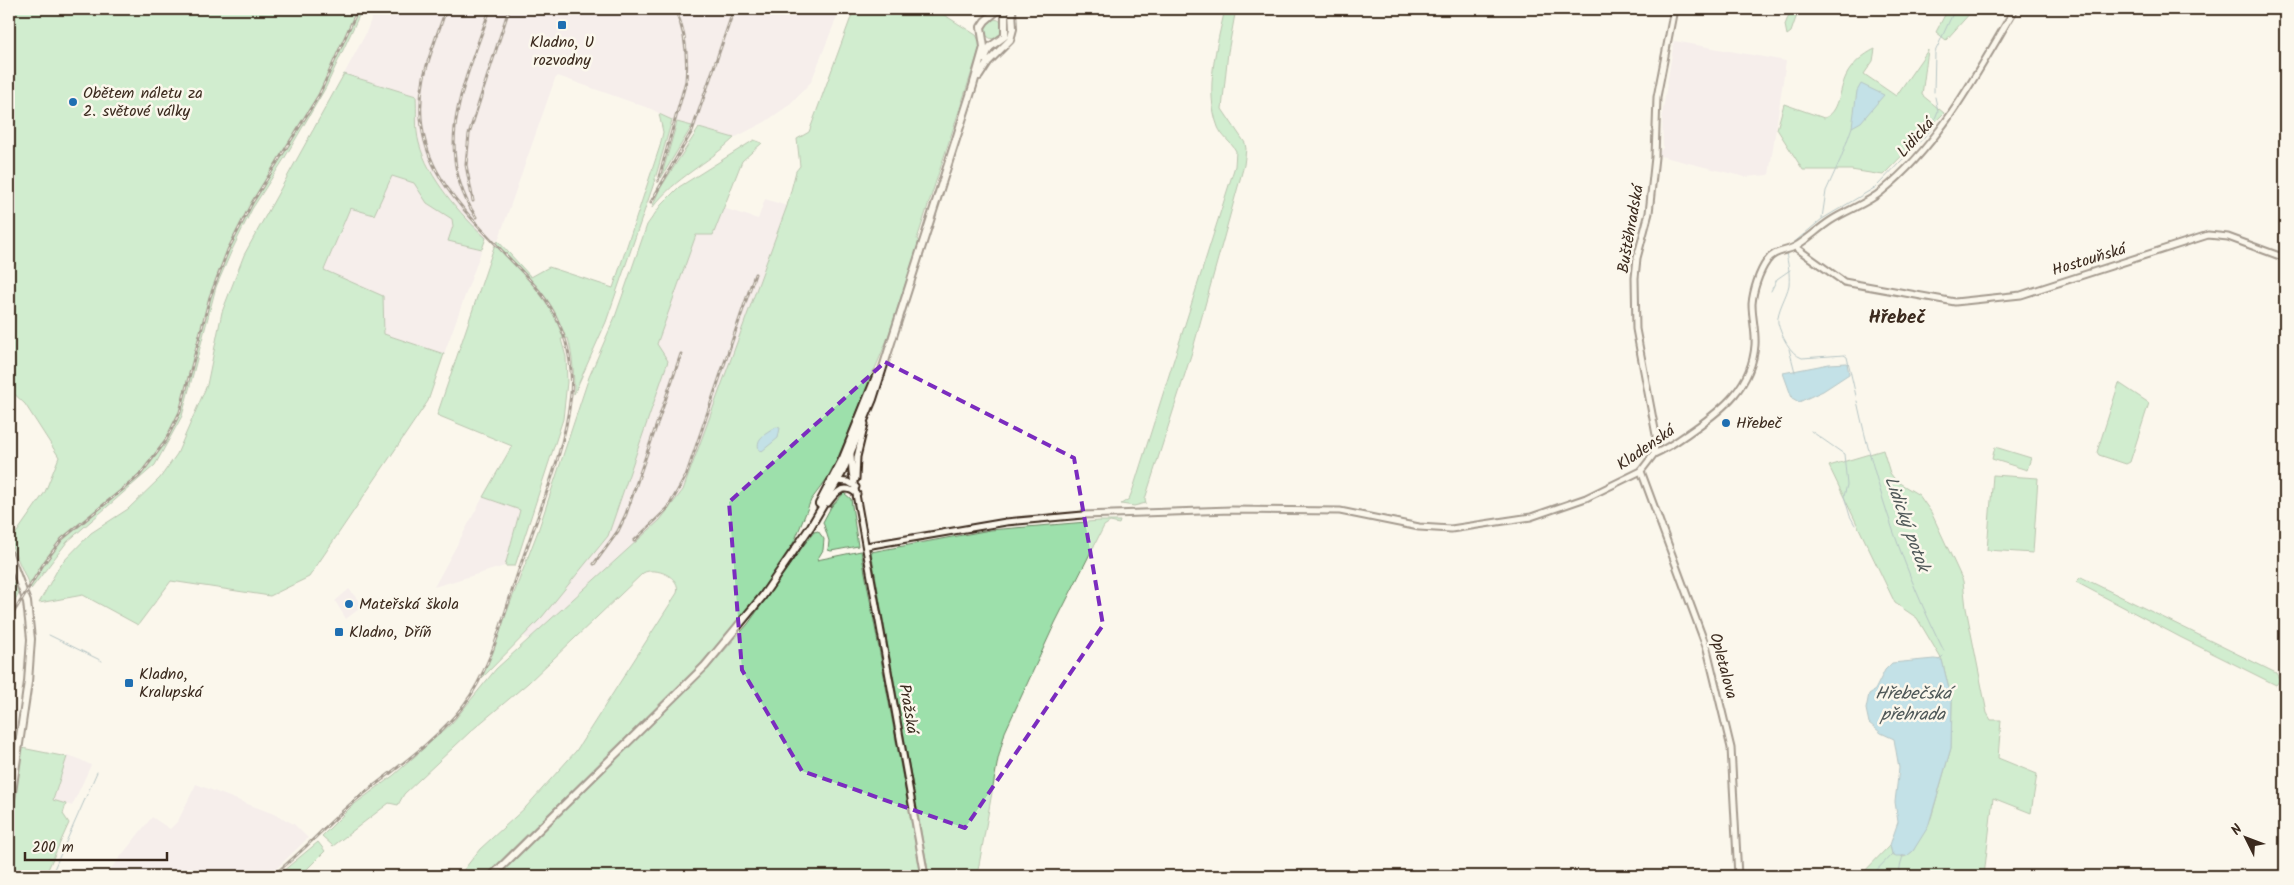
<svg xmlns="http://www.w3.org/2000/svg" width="2294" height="885" font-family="Kalam,sans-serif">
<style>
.built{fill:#efe2e8}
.green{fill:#9de0ab;stroke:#6c8564}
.water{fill:#7ec5df;stroke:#638792}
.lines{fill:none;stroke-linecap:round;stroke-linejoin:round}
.stream{stroke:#638792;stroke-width:1}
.minor-casing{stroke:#3b2a1e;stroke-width:9}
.major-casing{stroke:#3b2a1e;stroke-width:10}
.minor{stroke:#fbf7ec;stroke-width:5}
.major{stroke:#fbf7ec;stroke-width:6}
.rail-casing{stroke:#3b2a1e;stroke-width:3}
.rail{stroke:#fbf7ec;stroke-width:1;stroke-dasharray:4;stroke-linecap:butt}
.marked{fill:none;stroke:#7b2cbf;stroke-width:4;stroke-dasharray:10 6;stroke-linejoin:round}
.poi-dot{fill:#1f6fb2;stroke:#fbf7ec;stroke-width:2}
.labels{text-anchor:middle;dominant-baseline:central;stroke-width:5;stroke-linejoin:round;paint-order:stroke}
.poi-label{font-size:16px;fill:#3b2a1e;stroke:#fbf7ec;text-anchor:start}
.street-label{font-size:16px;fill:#3b2a1e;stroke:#fbf7ec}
.water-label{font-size:18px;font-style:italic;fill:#4f5858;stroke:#fbf7ec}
.quarter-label{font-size:19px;font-weight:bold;fill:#3b2a1e;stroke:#fbf7ec}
</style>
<rect width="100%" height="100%" fill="#fbf7ec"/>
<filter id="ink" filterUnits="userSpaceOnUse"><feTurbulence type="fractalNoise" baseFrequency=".02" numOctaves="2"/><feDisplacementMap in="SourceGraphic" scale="10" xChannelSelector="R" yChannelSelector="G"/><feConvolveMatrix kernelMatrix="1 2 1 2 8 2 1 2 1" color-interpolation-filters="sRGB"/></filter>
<g filter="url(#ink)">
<path class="built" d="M375,9H840L811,82L788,106L765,122L734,138L672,120L651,109L558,76L555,79L498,241L486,238L464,219L434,177L418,143L416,96L344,74L365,35Z
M1674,41L1786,61L1769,175L1745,177L1656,155L1663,148L1662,115Z
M392,176L414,183L427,203L452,219L453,226L448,241L482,249L444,354L384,334L324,271L350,208L374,215Z
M765,199L787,206L683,490L660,520L528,640L524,636L608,536L657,344L696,235H713L723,208L758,219Z
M483,497L521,510L505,566L434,587Z
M349,589L363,606L346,619L335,601Z
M9,655L13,656V697L9,713Z
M67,755L77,758L91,765L72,806L53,800Z
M196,784L274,814L294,824L308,838L271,874L260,876H105L152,817L170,829L178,821Z"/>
<path class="green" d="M9,9H362L326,87L284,159L252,209L232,250L216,287L182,416L155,465L67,542L31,589L10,542L45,492L59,457L25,404L9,389Z
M854,9H935L976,35L981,44L917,239L919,242L887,340L832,472L811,500L795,540L777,569L741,618L701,663L485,876H459L480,849L526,807L576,751L677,593C682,577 655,566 643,573L528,683L471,731L404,794L398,805L389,803L333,846L322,836L352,806L394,775L452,723L496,669L660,520L683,490L787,206L796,171L800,166L797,139L809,132Z
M1225,9H1236L1228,52L1222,109L1245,143L1246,149L1244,165L1192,352L1145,499L1146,503L1134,506L1121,504L1129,499L1133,489L1235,166L1236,151C1231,142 1222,137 1218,127C1204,90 1217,45 1225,9Z
M1791,9H1799L1791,32L1787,35L1785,25Z
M1948,9L1972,11L1946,40L1936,32Z
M984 29a10 10 0 1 1 20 0a10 10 0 1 1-20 0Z
M1875,49L1873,61L1864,74L1896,96L1928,50L1922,95L1944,113L1883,175L1851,170H1803L1777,129L1784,104L1824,118C1840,113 1839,90 1846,76C1851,65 1864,54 1875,49Z
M344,74L416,96C417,111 415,129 419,143C428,178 460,214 486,238L482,249L448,241L453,226L452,219L427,203L414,183L392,176L374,215L350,208L324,270L383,296L384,334L444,354L428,401L309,577L270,596L171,581L138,625L83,595L39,603L60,565L91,533L128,509L160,478L177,454L207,385L222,312L244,255Z
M659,114L672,120L653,186L606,322L574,394C574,376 573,357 568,338L561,339L566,357L567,382L563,419L515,566H505L520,510L483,497L512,446L437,415L494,247L498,241L531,277L549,267L613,288L660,146L663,132Z
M677,122L692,126L661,178Z
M699,128L734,138C706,165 677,176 652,208L659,190Z
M754,140L762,143L742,161L713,235H696L657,344L668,361L608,536L542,617L481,679L538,531L589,377L615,317L647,225L661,205L679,187Z
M2119,383L2149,403L2130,462L2126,464L2099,455L2097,452Z
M1995,447L2031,458L2027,470L1992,459Z
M1883,450L1890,473L1896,481L1919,495L1931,512L1963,581L1966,608L1987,713L1991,720H2001L1998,758L2037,774L2031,813L1993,798L1984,876H1860L1890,845L1892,853L1904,857L1913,851L1931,818L1951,748L1952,702L1942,660L1917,618L1895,603L1829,466Z
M1993,475L2038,478L2033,553L1987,550Z
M844,493L851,499L858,546L831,551L828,550L829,541L823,522L831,507Z
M1099,521H1120L1119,524L1110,522L1104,526L1055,623L1005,732L998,759L977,876H929L871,552L990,530Z
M818,531L824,539L823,550L817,560L861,551L921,876H498L708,669L748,624L803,546L814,532Z
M2081,577L2276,673L2280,680L2276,685L2180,637L2076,582Z
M15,580L20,592L9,611V590Z
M22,748L67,757L53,800L66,804L63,814L69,823L45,876H9V832Z
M318,842L325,851L300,876H277Z"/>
<path class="water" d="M1861,84L1884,95L1861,122L1852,127L1857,91Z
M1847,363L1849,374L1823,391L1799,402L1792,398L1783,373L1829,364Z
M776,427L780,428L778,438L762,451L759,450C755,437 767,434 776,427Z
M1934,659L1942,660L1952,702L1951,748L1928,827L1913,851L1907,856H1896L1892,854L1890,845L1898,822L1895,802L1899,768L1894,739L1881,733L1869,723L1866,709L1869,694L1875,690L1885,670L1892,663Z"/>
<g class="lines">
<path class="stream" d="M1934,92L1935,52L1955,9
M1822,218L1826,191L1841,158L1852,127
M1791,245L1822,219L1876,187L1930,131L1938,111L1935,97
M1786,253C1788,264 1790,273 1789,285C1787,296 1776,312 1778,323C1781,335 1790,354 1802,358L1844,355L1847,357L1856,396
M1771,291L1777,279L1790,270
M1789,349L1795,372
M1857,401C1876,488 1904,572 1944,651
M1811,431L1844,454L1847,485L1844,496L1850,516L1855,525
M49,635L102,661
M1939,660L1943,656
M51,876L97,772
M1871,876L1893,853
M1898,876L1903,855"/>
<defs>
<path id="minor" d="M1795,247L1844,282L1955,302L2021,295L2208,235L2228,237L2285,258
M851,454L852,472L925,876
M1654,454C1668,448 1680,439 1693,430C1723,409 1752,386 1755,345C1756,331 1752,318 1752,304C1753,291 1759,272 1767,261C1774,250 1786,252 1796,246C1808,239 1818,229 1830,221C1846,210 1867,204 1882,191C1942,142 1976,74 2015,9
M1641,471L1707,649L1731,748L1738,876
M856,479L857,457L865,424
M836,481L848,482L856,487
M828,503C836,492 844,483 857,494
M866,546L1006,522L1083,515L1231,510L1340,511L1419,527L1451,529L1531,517L1586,498L1641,471L1654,454L1656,435L1636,329L1635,278L1637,258L1649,213L1655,157L1657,97L1674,9"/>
<path id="major" d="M984,59L990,47L1005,36V9
M979,76L988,62L1010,40L1013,29L1012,9
M819,504L843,458L877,374
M9,554L27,602L31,639L28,682L9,813
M492,876L705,666L762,597L811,526L842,473L873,399L973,86L984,47L981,27L985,21L999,9"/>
</defs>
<use href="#minor" class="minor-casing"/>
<use href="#major" class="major-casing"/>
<use href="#minor" class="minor"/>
<use href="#major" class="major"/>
<defs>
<path id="rail" d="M658,181L686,81C688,56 686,32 675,9
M473,201L466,165L469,134L509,9
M651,202L692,131L734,9
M476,217C430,147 467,79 490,9
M634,541L668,508L686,476L755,274
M594,564L618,531L626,514L681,354
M9,620L44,563L62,539L139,476L165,442L180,412L210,297L228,250L252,203L319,95L358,9
M272,876C301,854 324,827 352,803C390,772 434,744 464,705C493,666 504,612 520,567C539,511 565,453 571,394C573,371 569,345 559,324C548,296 526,276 506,255C456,202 407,158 424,77C429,54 439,31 446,9"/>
</defs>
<use href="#rail" class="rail-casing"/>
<use href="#rail" class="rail"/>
</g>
</g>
<path d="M0 0H2294V885H0ZM885,362L1074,458L1103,625L965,828L802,771L742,670L729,502Z" fill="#fbf7ec" fill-opacity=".55" fill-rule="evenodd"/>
<path class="marked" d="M885,362L1074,458L1103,625L965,828L802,771L742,670L729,502Z"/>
<g class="poi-dot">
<rect x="557" y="20" width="10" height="10" rx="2.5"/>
<circle cx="73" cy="102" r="5"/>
<circle cx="1726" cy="423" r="5"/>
<circle cx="349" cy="604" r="5"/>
<rect x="334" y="627" width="10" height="10" rx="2.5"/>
<rect x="124" y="678" width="10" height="10" rx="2.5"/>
</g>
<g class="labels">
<g class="poi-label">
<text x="562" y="42" text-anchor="middle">Kladno, U<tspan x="562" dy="18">rozvodny</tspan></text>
<text x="83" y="93">Obětem náletu za<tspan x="83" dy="18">2. světové války</tspan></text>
<text x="1736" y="423">Hřebeč</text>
<text x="359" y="604">Mateřská škola</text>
<text x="349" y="632">Kladno, Dříň</text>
<text x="139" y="674">Kladno,<tspan x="139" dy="18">Kralupská</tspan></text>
</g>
<g class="street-label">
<text transform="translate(1916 138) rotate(-48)">Lidická</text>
<text transform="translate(1631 229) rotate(-80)">Buštěhradská</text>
<text transform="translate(2089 260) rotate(-17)">Hostouňská</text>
<text transform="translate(1646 448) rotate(-35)">Kladenská</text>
<text transform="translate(1723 666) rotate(75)">Opletalova</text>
<text transform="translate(908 709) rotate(80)">Pražská</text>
</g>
<g class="water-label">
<text transform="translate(1906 524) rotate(70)">Lidický potok</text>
<text x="1913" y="694">Hřebečská<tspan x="1913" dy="21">přehrada</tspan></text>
</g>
<g class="quarter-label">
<text x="1897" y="318">Hřebeč</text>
</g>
</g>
<rect width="2294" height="885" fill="none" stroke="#fbf7ec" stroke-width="30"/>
<rect x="15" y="15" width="2264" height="855" fill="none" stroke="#3b2a1e" stroke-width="2" filter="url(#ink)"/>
<g transform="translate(2246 838) rotate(312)" stroke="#fbf7ec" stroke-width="4" paint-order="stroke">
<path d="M0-4L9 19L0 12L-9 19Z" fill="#3b2a1e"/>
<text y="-8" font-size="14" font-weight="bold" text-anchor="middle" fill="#3b2a1e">N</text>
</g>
<path d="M25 852v8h142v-8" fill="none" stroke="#3b2a1e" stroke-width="2.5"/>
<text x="32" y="852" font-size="15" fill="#3b2a1e" stroke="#fbf7ec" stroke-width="4" paint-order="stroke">200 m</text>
</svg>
